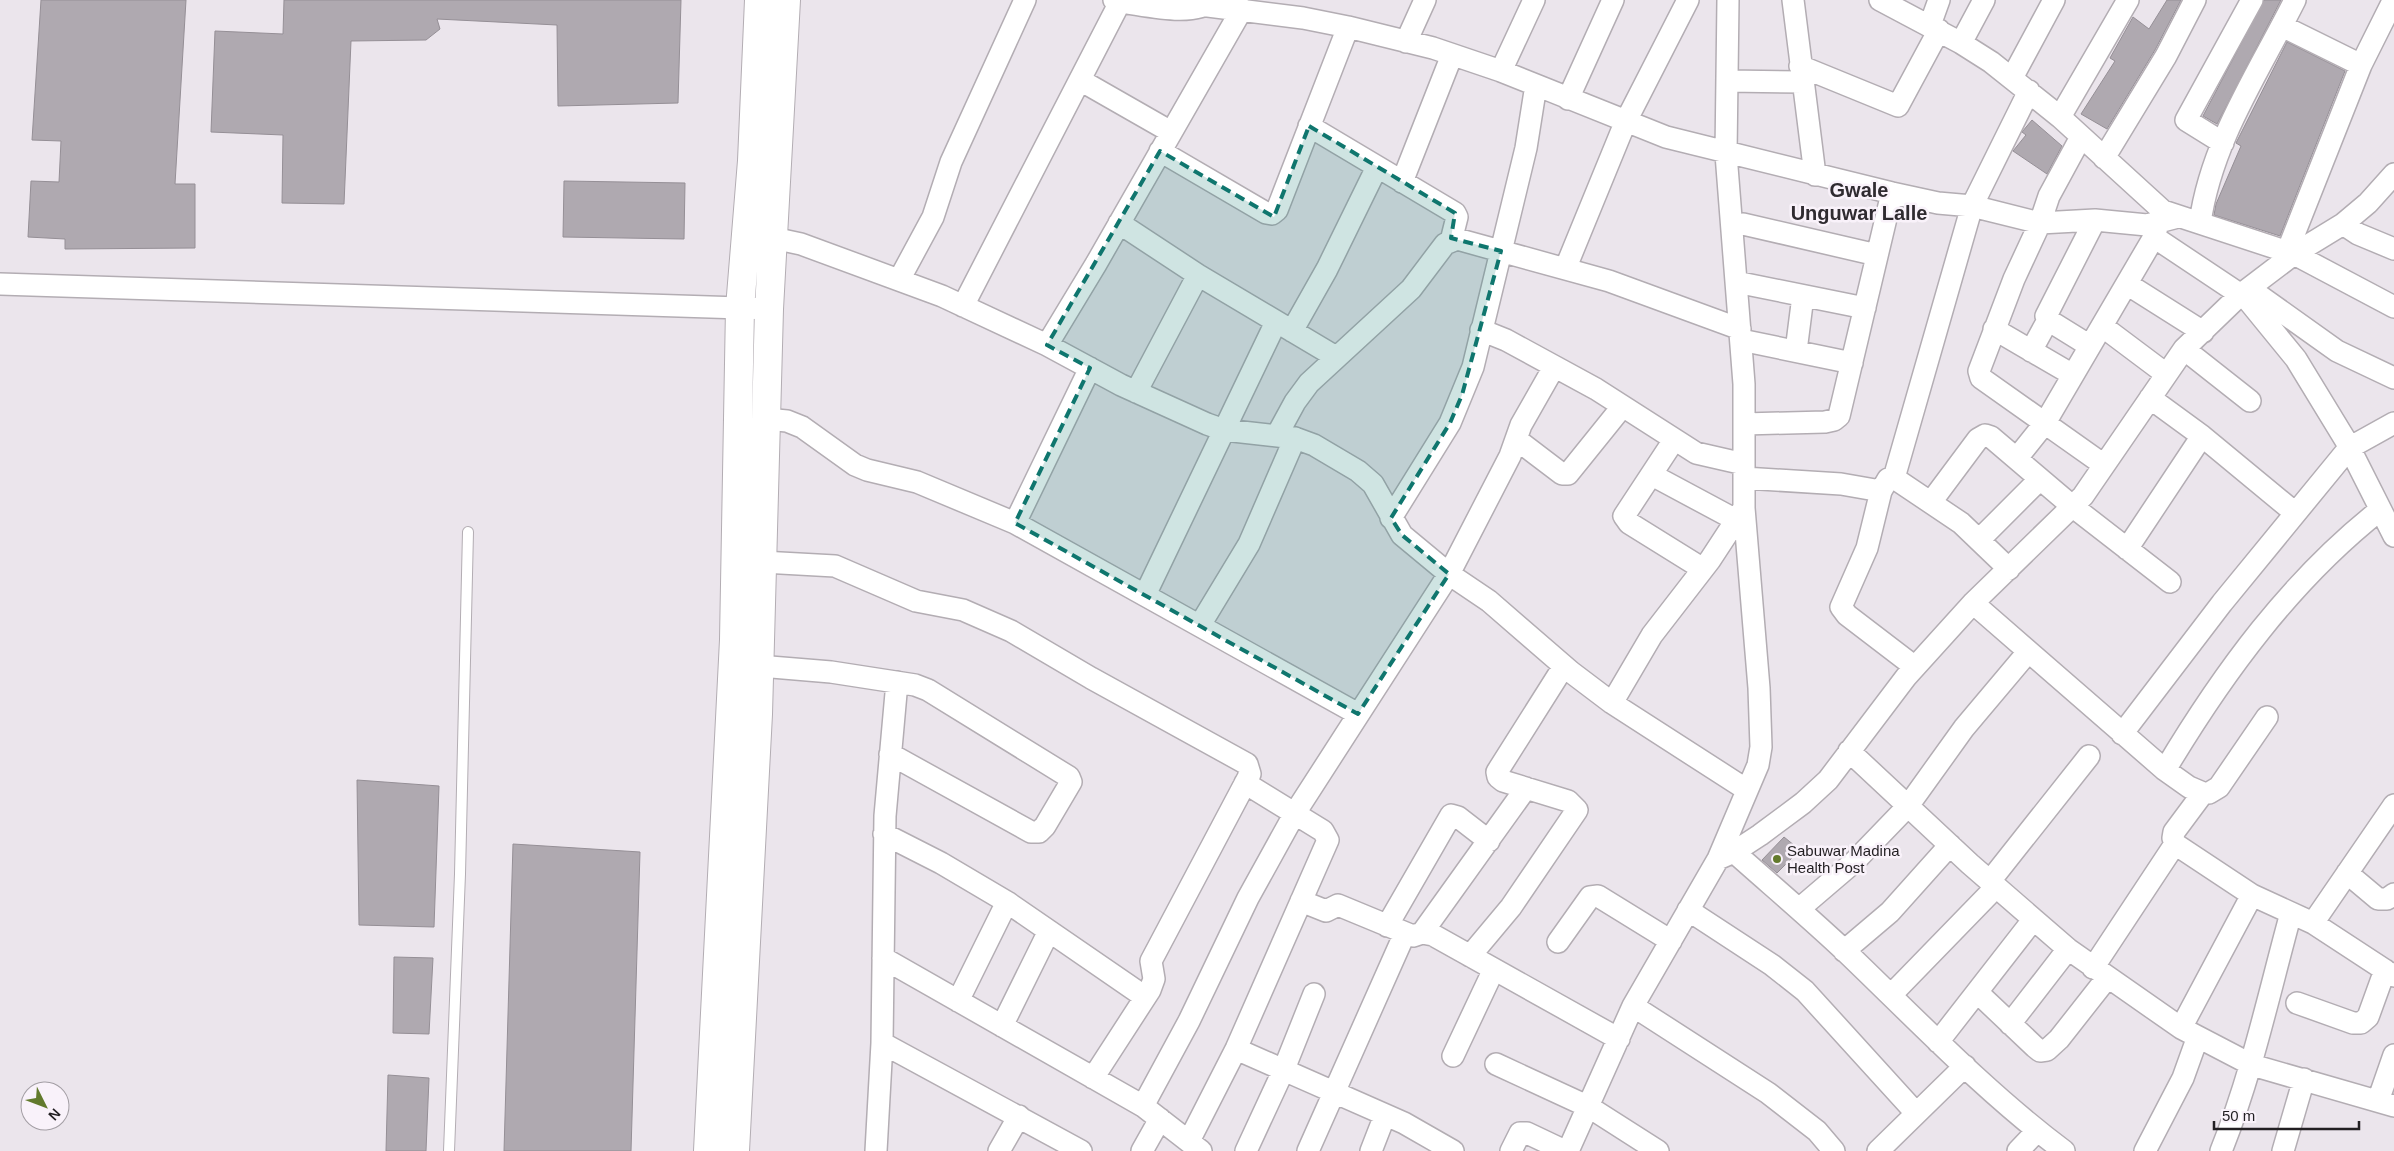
<svg xmlns="http://www.w3.org/2000/svg" width="2394" height="1151" font-family="Arial,sans-serif">
<style>
.building{fill:#afa9b0;stroke:#958f96}
.lines{fill:none;stroke-linecap:round;stroke-linejoin:round}
.lane-casing{stroke:#b3adb3;stroke-width:12}
.street-casing{stroke:#b3adb3;stroke-width:24}
.primary-casing{stroke:#b3adb3;stroke-width:30}
.lane{stroke:#fff;stroke-width:10}
.street{stroke:#fff;stroke-width:21}
.primary{stroke:#fff;stroke-width:28}
.marked{fill:#0f766e;fill-opacity:0.2;stroke:#0f766e;stroke-width:4;stroke-dasharray:10 6;stroke-linejoin:round}
.poi-dot{fill:#627a2c;stroke:#f9f2fa;stroke-width:2}
.labels{text-anchor:middle;dominant-baseline:central;stroke-width:5;stroke-linejoin:round;paint-order:stroke}
.poi-label{font-size:15px;fill:#221f22;stroke:#f9f2fa;text-anchor:start}
.district-label{font-size:20px;font-weight:bold;fill:#2f2b30;stroke:#f9f2fa}
</style>
<rect width="100%" height="100%" fill="#ebe5ec"/>
<path class="building" d="M41,0H186L175,184H195V248L65,249V239L28,237L31,181L59,182L61,141L32,140Z
M284,0H681L678,103L558,106L557,25L437,19L440,29L426,40L351,41L344,204L282,203L283,135L211,132L215,31L283,34Z
M2167,0H2181L2155,50L2107,129L2081,114L2115,61L2110,58L2133,17L2149,29Z
M2264,0H2281L2217,124L2203,116Z
M2287,42L2345,71L2280,236L2214,215L2216,204L2241,146L2236,143L2237,141Z
M2032,120L2062,146L2047,174L2013,151L2026,135L2022,132Z
M564,181L685,183L684,239L563,237Z
M357,780L439,786L434,927L359,925Z
M1784,837L1800,850L1777,873L1762,860Z
M513,844L640,852L631,1151H504Z
M394,957L433,958L429,1034L393,1033Z
M388,1075L429,1078L426,1151H386Z"/>
<g class="lines">
<defs>
<path id="lane" d="M449,1151L460,874L468,532"/>
<path id="street" d="M1114,0L1120,2C1145,5 1194,18 1213,0
M1793,0L1815,175
M1880,0L1961,43L1991,62L2060,117L2163,211L2294,254L2394,307
M1208,6L1303,18L1348,27L1433,48L1501,71L1666,137L1892,193L1938,203L1972,206L2040,223L2095,220L2147,225L2178,217
M1930,25L1939,0
M2282,26L2361,65
M1406,42L1425,0
M1961,43L1984,0
M1800,66L1898,106L1939,30
M1501,71L1534,0
M2012,78L2054,0
M1080,80L1171,132
M1727,81L1803,82
M1568,99L1613,0
M2060,117L2128,0
M1309,126L1455,213L1457,217L1451,241
M2081,137L2049,196L2040,223L2014,279L1979,371L1981,378L2104,465
M2223,143L2186,120L2252,0
M1160,151L1266,213L1272,214L1277,210L1348,27
M2104,158L2166,56L2195,0
M1402,182L1452,55
M1119,223L1198,275L1336,357
M2200,223C2211,142 2259,72 2295,0
M1743,224L1877,255
M2343,224L2358,234L2394,249
M2154,237L2247,299L2296,359L2346,441L2394,536
M773,238L801,244L942,296L1047,345L1121,385L1207,424L1224,430L1295,438L1314,445L1358,471L1373,484L1402,535L1449,574L1489,601L1571,672L1612,703L1747,790
M2287,252L2361,65L2393,1
M1566,267L1625,123L1688,0
M899,280L933,217L951,162L1025,0
M1736,282L1865,308
M0,284L769,309
M2127,284L2203,332
M2247,299L2253,294H2257L2337,351L2394,378
M963,306L1121,0
M2102,326L2166,374
M1994,329L2073,375
M1481,330L1506,340L1596,389L1696,453L1744,464
M1292,331L1327,269L1377,167
M1741,340L1852,363
M1047,345L1096,264L1242,9
M2090,346L2048,320L2046,316L2095,220
M2184,349L2250,401
M1796,351L1803,296
M2031,351L2048,320
M1136,392L1198,275
M2150,398L2202,436L2294,512
M766,419L787,421L802,427L855,465L867,470L917,482L1015,523L1358,714
M1744,424L1825,422L1834,420L1839,416L1892,193
M1277,435L1295,402L1309,383L1411,289L1445,244L1457,239L1609,281L1740,329
M1516,439L1562,474H1568L1622,407
M1674,440L1624,516L1629,523L1703,569
M2017,458L2045,423L2154,237L2158,224
M1652,475L1736,520
M1744,478L1841,484L1881,491
M1894,478L1972,206L2029,91
M1931,502L1978,439L1985,435L1991,437L2072,506L2170,582
M1391,518L1450,423L1473,367L1526,148L1536,85
M1015,523L1090,368
M1980,539L2040,479
M2127,549L2202,436
M762,562L835,566L916,601L963,610L1011,631L1091,678L1247,764L1250,774L1151,961L1154,979L1150,990L1093,1078
M1145,595L1276,322
M1973,603L2165,770L2189,787L2203,793H2209L2219,787L2267,717
M1200,625L1249,544L1295,438
M759,666L831,672L915,685L928,690L1069,777L1071,782L1045,826L1039,832H1031L890,754
M1915,667L1847,615L1841,607L1867,548L1881,491L1888,479L1894,478L1961,523L2009,569
M1612,703L1652,635L1710,560L1744,508
M2122,734L2222,603L2349,448L2394,423
M1849,751L1970,864L2068,949L2181,1028L2252,1065L2394,1106
M2165,770C2223,673 2291,580 2380,510
M2203,793L2174,832L2173,838L2175,844L2252,895L2313,923L2394,976
M884,834L941,863L1007,902L1145,997
M1734,852C1771,885 1809,917 1845,951C1916,1019 1985,1092 2064,1151
M1718,859L1734,852L1760,835L1803,803L1828,780L1906,677L1973,603L2083,496L2184,349L2240,295L2294,254L2343,224L2368,203L2394,174
M2347,873L2378,899H2387L2394,894
M1990,881L2089,756
M1301,901L1326,911L1338,905L1413,936L1422,933L1433,935L1619,1039
M1799,909L1854,862L1908,806L1964,728L2028,652
M1688,910L1772,965L1805,991L1916,1113
M2313,923L2394,805
M1387,926L1451,815L1458,817L1489,841
M1422,933L1526,788
M1558,942L1590,897L1598,896L1671,941
M1844,951L1890,912L1950,845
M1470,956L1511,907L1577,810L1568,801L1503,781L1498,777L1497,772L1564,666
M883,958L1143,1106L1201,1151
M2093,968L2175,844
M1977,992L2035,1047L2040,1051L2047,1050L2059,1039L2107,978
M1891,995L1996,887
M958,1001L1007,902
M2297,1003L2353,1023H2361L2368,1017L2385,970
M1633,1006L1768,1093L1817,1131L1834,1151
M2010,1024L2068,949
M1002,1026L1049,931
M2181,1028L2252,895
M1938,1042L2033,920
M882,1043L1081,1151
M1236,1049L1404,1123L1453,1151
M1453,1056L1494,969
M1496,1064L1589,1107L1658,1151
M2378,1101L2394,1055
M1143,1106L1189,1021L1248,898L1295,813L1449,574L1510,456L1521,425L1554,367
M1189,1141L1236,1049L1328,840L1323,831L1245,783
M876,1151L882,1043L885,816L897,682
M999,1151L1019,1116
M1142,1151L1160,1119
M1246,1151L1284,1069L1314,994
M1308,1151L1405,933
M1371,1151L1385,1115
M1511,1151L1520,1133H1527L1565,1151
M1568,1151L1633,1006L1718,859L1758,765L1761,747L1759,688L1744,508V384L1726,154L1728,0
M1878,1151L1965,1066
M2018,1151L2037,1131
M2145,1151L2183,1078L2197,1039
M2221,1151C2252,1074 2269,993 2291,913
M2283,1151L2304,1079"/>
<path id="primary" d="M708,1151L734,640L740,308L752,161L759,0
M735,1151L758,714L769,309L786,0"/>
</defs>
<use href="#lane" class="lane-casing"/>
<use href="#street" class="street-casing"/>
<use href="#primary" class="primary-casing"/>
<use href="#lane" class="lane"/>
<use href="#street" class="street"/>
<use href="#primary" class="primary"/>
</g>
<path class="marked" d="M1309,126L1455,213L1451,238L1501,251L1462,395L1450,423L1391,518L1402,535L1449,574L1358,714L1015,523L1090,368L1047,345L1160,151L1274,217Z"/>
<circle class="poi-dot" cx="1777" cy="859" r="5"/>
<g class="labels">
<g class="poi-label">
<text x="1787" y="850">Sabuwar Madina<tspan x="1787" dy="17">Health Post</tspan></text>
</g>
<g class="district-label">
<text x="1859" y="190">Gwale<tspan x="1859" dy="23">Unguwar Lalle</tspan></text>
</g>
</g>
<g transform="translate(45 1106) rotate(132)"><circle r="24" fill="#f9f2fa" stroke="#a39ea4"/>
<path d="M0-4L9 19L0 12L-9 19Z" fill="#627a2c"/>
<text y="-8" font-size="14" font-weight="bold" text-anchor="middle" fill="#221f22">N</text>
</g>
<path d="M2214 1121v8h145v-8" fill="none" stroke="#221f22" stroke-width="2.5"/>
<text x="2222" y="1121" font-size="15" fill="#221f22" stroke="#f9f2fa" stroke-width="4" paint-order="stroke">50 m</text>
</svg>
